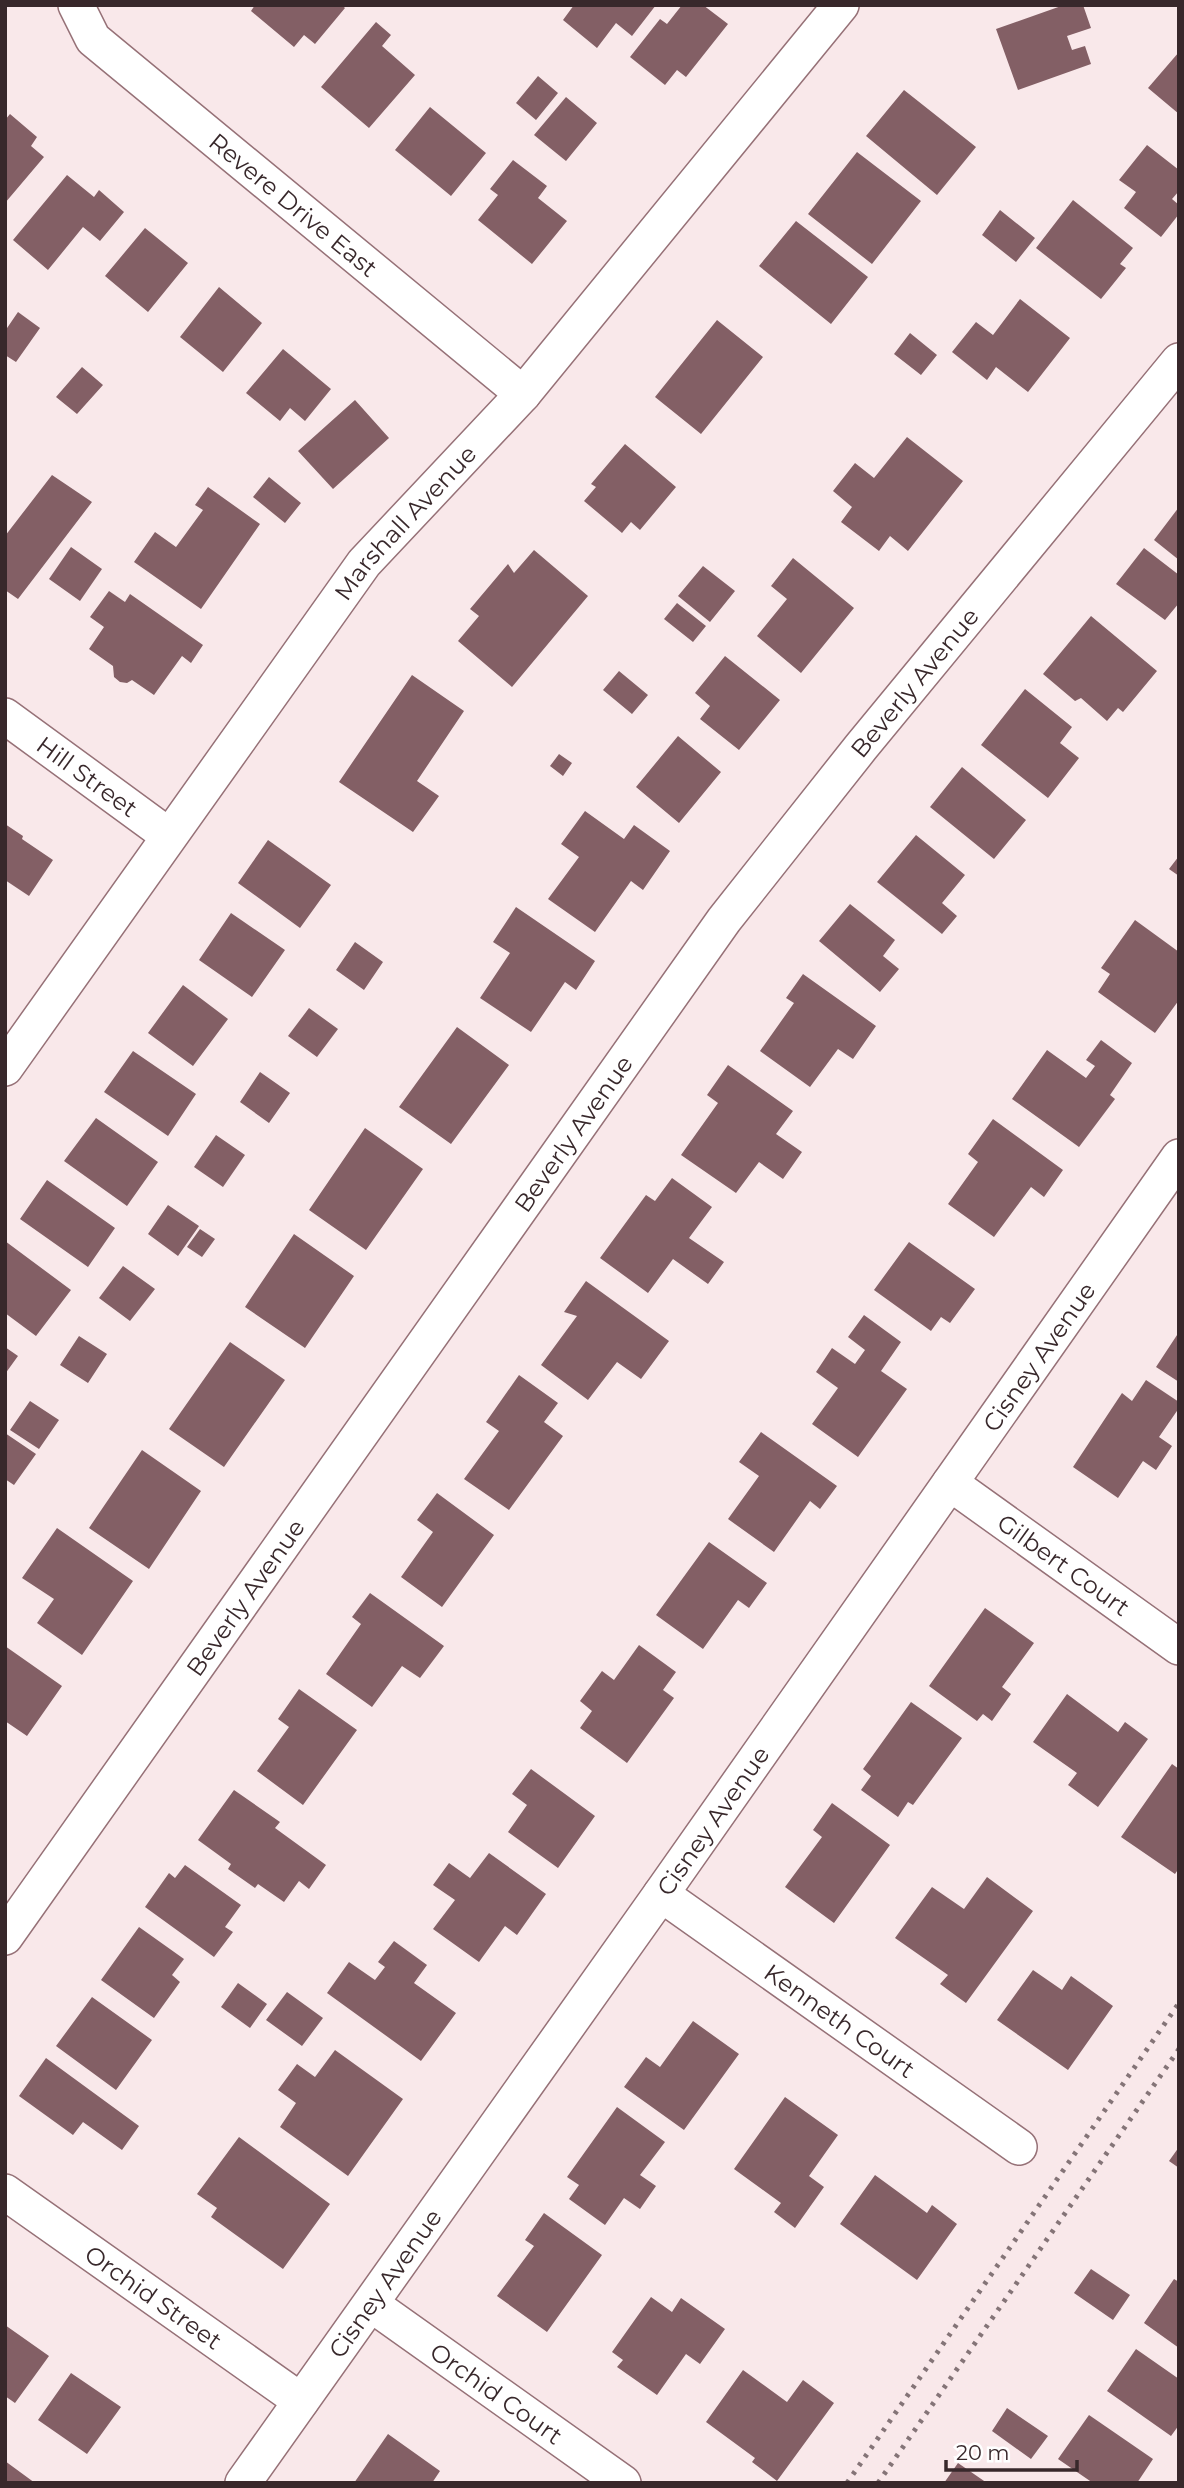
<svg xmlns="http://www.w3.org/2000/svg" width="1184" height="2488" font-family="Montserrat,sans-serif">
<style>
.building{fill:#835f65}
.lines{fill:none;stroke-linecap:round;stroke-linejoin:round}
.street-casing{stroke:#967177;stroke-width:38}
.street{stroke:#fff;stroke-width:35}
.rail{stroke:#847477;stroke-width:5;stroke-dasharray:3.5 7;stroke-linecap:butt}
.labels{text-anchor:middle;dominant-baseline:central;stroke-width:7;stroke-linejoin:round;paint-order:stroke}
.street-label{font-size:24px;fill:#38282b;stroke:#fff}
</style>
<rect width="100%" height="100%" fill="#f9e8ea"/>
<path class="building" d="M255,5H342L345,8L315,44L304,35L294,47L251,11Z
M574,5H656L632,36L616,23L597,48L563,20Z
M682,5H703L728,24L686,77L677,70L665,85L630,57L660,19L667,24Z
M1064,5H1083L1091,28L1067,36L1072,50L1085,46L1091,64L1018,90L996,29Z
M376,22L391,35L382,46L415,75L369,128L321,87Z
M1179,52V114L1148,88Z
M538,76L558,93L536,120L516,103Z
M904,90L976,147L937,195L866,136Z
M566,97L597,123L566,161L534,135Z
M430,107L486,153L451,196L395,150Z
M10,114L37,137L31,146L44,157L5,203V120Z
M1147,145L1179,170V191L1172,199L1179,205V214L1161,237L1124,208L1136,192L1119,180Z
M857,152L921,201L872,264L808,214Z
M513,160L547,186L538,198L567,221L532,264L478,220L498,195L490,189Z
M67,175L94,197L99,190L124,212L100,241L83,227L48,270L13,240Z
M1073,200L1133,248L1120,264L1126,268L1101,299L1036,248Z
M1000,210L1035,238L1016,262L982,235Z
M796,221L868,277L831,324L759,266Z
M145,228L188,263L148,312L105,276Z
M219,287L262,323L223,372L180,337Z
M1020,299L1070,338L1028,392L996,367L987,380L952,352L976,322L993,335Z
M18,312L40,328L16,362L5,355V331Z
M717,320L763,357L701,434L655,397Z
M910,333L937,355L921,375L894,354Z
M283,349L331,389L305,421L290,408L280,421L246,393Z
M82,367L103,385L77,414L56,397Z
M355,400L389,438L333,489L298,451Z
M907,437L963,481L908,551L890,536L879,551L841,522L852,507L833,491L855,463L874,478Z
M625,444L676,487L640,530L631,522L622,533L584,501L596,487L591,484Z
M52,475L92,502L18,599L5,590V536Z
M269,477L301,503L285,523L253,497Z
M208,487L260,524L201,609L134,562L155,532L176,547L203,510L195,505Z
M1179,507V560L1154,540Z
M71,547L102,569L80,601L49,579Z
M1144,548L1179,575V603L1165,620L1116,584Z
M534,550L588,596L512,687L458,641L479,616L470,609L508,564L514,573Z
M793,558L854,608L801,673L757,636L787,599L771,586Z
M703,566L735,591L710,622L678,596Z
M109,591L125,602L130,594L203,645L191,663L182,656L154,695L132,680L127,683L120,682L114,677L113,666L89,649L104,627L90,617Z
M677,603L706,626L693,642L664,619Z
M1091,616L1157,671L1123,712L1118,708L1107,721L1081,698L1075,701L1043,674Z
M725,656L780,700L739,750L700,719L710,706L695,693Z
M619,671L648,695L632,714L603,690Z
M412,675L464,711L417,781L439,796L413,832L339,782Z
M1025,689L1072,727L1060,743L1079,758L1048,798L981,745Z
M678,736L721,772L679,823L636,787Z
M559,754L572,763L563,776L550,766Z
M962,767L1026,820L994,859L930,807Z
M585,811L624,839L634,825L670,851L643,890L631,881L595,932L548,899L579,857L561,844Z
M5,824L23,836L22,839L53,860L29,896L5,880Z
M916,835L965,875L942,903L957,916L942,934L877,882Z
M268,840L331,885L300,928L238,883Z
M1179,856V876L1169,869Z
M850,904L895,940L883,956L899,969L880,992L819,941Z
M516,907L595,961L576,990L565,982L531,1032L480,998L510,953L493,942Z
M231,913L285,950L252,997L199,960Z
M1135,920L1179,952V1000L1155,1033L1098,992L1110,974L1101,968Z
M355,942L383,962L364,990L336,970Z
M803,974L876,1026L853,1059L838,1049L810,1087L760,1051L794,1003L786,998Z
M183,985L228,1019L193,1066L148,1033Z
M309,1008L338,1029L317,1057L288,1036Z
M457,1027L509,1065L451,1144L399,1107Z
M1101,1040L1132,1063L1110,1095L1115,1099L1079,1147L1012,1099L1047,1050L1086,1078L1095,1066L1086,1060Z
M133,1051L196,1094L168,1136L104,1092Z
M728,1065L793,1111L776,1134L802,1152L783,1179L759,1162L736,1193L681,1155L718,1103L707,1095Z
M260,1072L290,1093L269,1123L240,1102Z
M96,1118L158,1162L127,1206L64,1161Z
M993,1119L1063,1170L1044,1197L1031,1187L994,1237L948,1204L978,1162L968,1154Z
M365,1128L423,1169L366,1250L309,1210Z
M216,1135L245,1155L223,1187L194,1167Z
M672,1178L712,1207L689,1238L724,1262L708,1284L673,1259L648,1293L600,1258L646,1195L655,1201Z
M47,1180L115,1228L88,1267L20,1219Z
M168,1205L199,1226L178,1256L148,1234Z
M200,1229L215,1239L202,1257L187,1247Z
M294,1234L354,1276L305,1348L245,1307Z
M5,1241L71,1290L36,1336L5,1313Z
M909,1242L975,1289L950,1323L941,1317L931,1331L874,1290Z
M123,1266L155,1289L130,1321L99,1298Z
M586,1281L669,1341L641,1379L617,1362L588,1400L541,1365L577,1316L564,1312Z
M864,1315L901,1342L881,1371L907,1389L858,1457L812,1424L838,1388L816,1372L832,1348L855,1364L865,1350L848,1337Z
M1179,1332V1382L1156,1367Z
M79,1336L107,1354L88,1383L60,1365Z
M230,1342L285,1380L224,1467L169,1429Z
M5,1347L18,1356L5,1374Z
M519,1375L558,1403L544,1422L563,1436L509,1510L464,1479L499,1431L486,1422Z
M1146,1380L1179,1402V1408L1159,1437L1172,1446L1156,1470L1143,1461L1118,1498L1073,1467L1122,1393L1132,1401Z
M30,1401L59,1420L39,1449L10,1430Z
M761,1432L837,1486L820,1509L810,1501L774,1552L728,1519L759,1476L739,1462Z
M5,1433L36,1454L14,1485L5,1479Z
M142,1450L201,1491L149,1569L89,1528Z
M437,1493L494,1535L442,1607L401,1577L433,1532L417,1520Z
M57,1528L133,1581L82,1655L37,1623L54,1599L22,1578Z
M709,1542L767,1583L749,1608L738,1600L703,1649L656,1615Z
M370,1593L444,1646L420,1678L402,1666L372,1707L326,1674L361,1624L352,1617Z
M985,1608L1034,1643L1002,1687L1011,1694L992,1721L983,1714L977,1721L929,1686Z
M639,1645L676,1672L663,1690L674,1698L627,1763L580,1728L592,1711L580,1701L602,1671L614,1680Z
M5,1646L62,1686L27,1736L5,1721Z
M299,1689L357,1730L303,1805L257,1771L289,1727L278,1719Z
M1067,1694L1118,1732L1125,1722L1148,1739L1098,1807L1068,1785L1077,1773L1033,1742Z
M911,1702L962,1738L913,1805L908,1802L898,1817L861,1790L871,1776L863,1769Z
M1172,1764L1179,1769V1868L1175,1874L1121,1837Z
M531,1769L595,1816L558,1868L508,1832L527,1805L512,1794Z
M234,1790L280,1822L275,1828L326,1865L309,1889L299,1881L284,1902L258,1884L255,1888L228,1869L231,1864L198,1840Z
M832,1803L890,1845L834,1923L785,1887L822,1837L813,1830Z
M489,1853L546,1894L517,1935L505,1926L479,1962L433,1929L455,1900L433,1885L449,1863L470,1878Z
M185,1865L241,1905L225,1927L233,1932L214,1957L145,1907L169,1873L175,1878Z
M987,1877L1033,1911L966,2003L940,1984L948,1975L895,1938L932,1887L964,1909Z
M139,1927L184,1959L172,1975L180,1982L154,2018L101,1980Z
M394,1941L427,1965L414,1983L456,2013L421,2061L327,1993L349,1962L375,1980L385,1967L378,1962Z
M1033,1970L1062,1990L1071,1976L1113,2006L1068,2070L997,2020Z
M238,1983L267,2004L250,2028L221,2007Z
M287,1992L323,2018L302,2046L266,2020Z
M92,1997L152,2040L116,2090L56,2046Z
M693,2021L739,2054L684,2130L624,2087L646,2057L660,2067Z
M335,2050L403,2099L348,2176L280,2127L296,2103L278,2090L297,2064L315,2077Z
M46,2058L139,2126L122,2150L83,2122L73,2135L19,2096Z
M785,2097L838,2135L809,2176L824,2187L795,2228L774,2212L781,2203L734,2169Z
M617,2107L665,2142L640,2175L656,2186L640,2209L624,2198L605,2225L569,2199L579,2185L567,2177Z
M239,2137L330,2204L283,2269L211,2217L217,2208L197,2194Z
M1179,2147V2168L1169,2161Z
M875,2175L927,2213L932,2205L957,2224L917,2280L840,2224Z
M544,2213L602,2255L547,2332L497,2296L534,2246L525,2240Z
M1091,2269L1130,2295L1113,2320L1074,2293Z
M1174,2279L1179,2282V2348L1144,2323Z
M651,2297L672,2312L681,2298L725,2329L700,2364L686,2354L657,2395L617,2367L623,2360L612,2352Z
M5,2325L49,2356L15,2403L5,2396Z
M1136,2349L1179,2379V2425L1171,2436L1107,2391Z
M743,2370L787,2402L803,2380L834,2403L777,2481L752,2462L755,2458L706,2422Z
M71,2373L121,2407L87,2454L38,2420Z
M1007,2408L1048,2436L1031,2459L992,2431Z
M1089,2415L1153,2459L1137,2483H1093L1058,2459Z
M388,2434L440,2471L432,2483H354Z
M5,2461L35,2483H5Z
M958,2463L987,2483H944Z"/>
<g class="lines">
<defs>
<g id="street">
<path id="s1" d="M76,5L93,39L523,394"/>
<path id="s2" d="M5,716L169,836"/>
<path id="s3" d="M5,1068L364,563L523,394L841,5"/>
<path id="s4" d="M950,1483L1179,1647"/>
<path id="s5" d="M661,1894L1019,2147"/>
<path id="s6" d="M5,1937L724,920L861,747L1179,361"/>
<path id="s7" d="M5,2192L301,2401"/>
<path id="s8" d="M371,2304L623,2483"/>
<path id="s9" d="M243,2483L661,1894L1179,1157"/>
</g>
</defs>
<use href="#street" class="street-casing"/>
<use href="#street" class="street"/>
<path class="rail" d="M847,2483L1179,2003
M878,2483L1179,2049"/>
</g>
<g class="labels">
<g class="street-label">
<text stroke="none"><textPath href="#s1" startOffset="298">Revere Drive East</textPath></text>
<text stroke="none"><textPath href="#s3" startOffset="677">Marshall Avenue</textPath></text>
<text stroke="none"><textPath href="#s6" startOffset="1550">Beverly Avenue</textPath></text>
<text stroke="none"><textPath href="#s2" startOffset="102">Hill Street</textPath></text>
<text stroke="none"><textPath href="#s6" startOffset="984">Beverly Avenue</textPath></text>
<text stroke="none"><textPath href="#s9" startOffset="1379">Cisney Avenue</textPath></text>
<text stroke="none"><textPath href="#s4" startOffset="140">Gilbert Court</textPath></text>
<text stroke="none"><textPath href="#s6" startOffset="416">Beverly Avenue</textPath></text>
<text stroke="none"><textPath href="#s9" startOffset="812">Cisney Avenue</textPath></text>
<text stroke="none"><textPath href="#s5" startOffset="219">Kenneth Court</textPath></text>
<text stroke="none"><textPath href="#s9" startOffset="245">Cisney Avenue</textPath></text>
<text stroke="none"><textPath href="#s7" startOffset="182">Orchid Street</textPath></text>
<text stroke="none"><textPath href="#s8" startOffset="154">Orchid Court</textPath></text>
</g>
</g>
<rect width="1184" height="2488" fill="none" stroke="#38282b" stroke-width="14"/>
<path d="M946 2460v10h131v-10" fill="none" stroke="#38282b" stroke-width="3.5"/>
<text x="956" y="2460" font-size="21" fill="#38282b" stroke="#ffffff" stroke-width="5" paint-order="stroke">20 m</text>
</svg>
